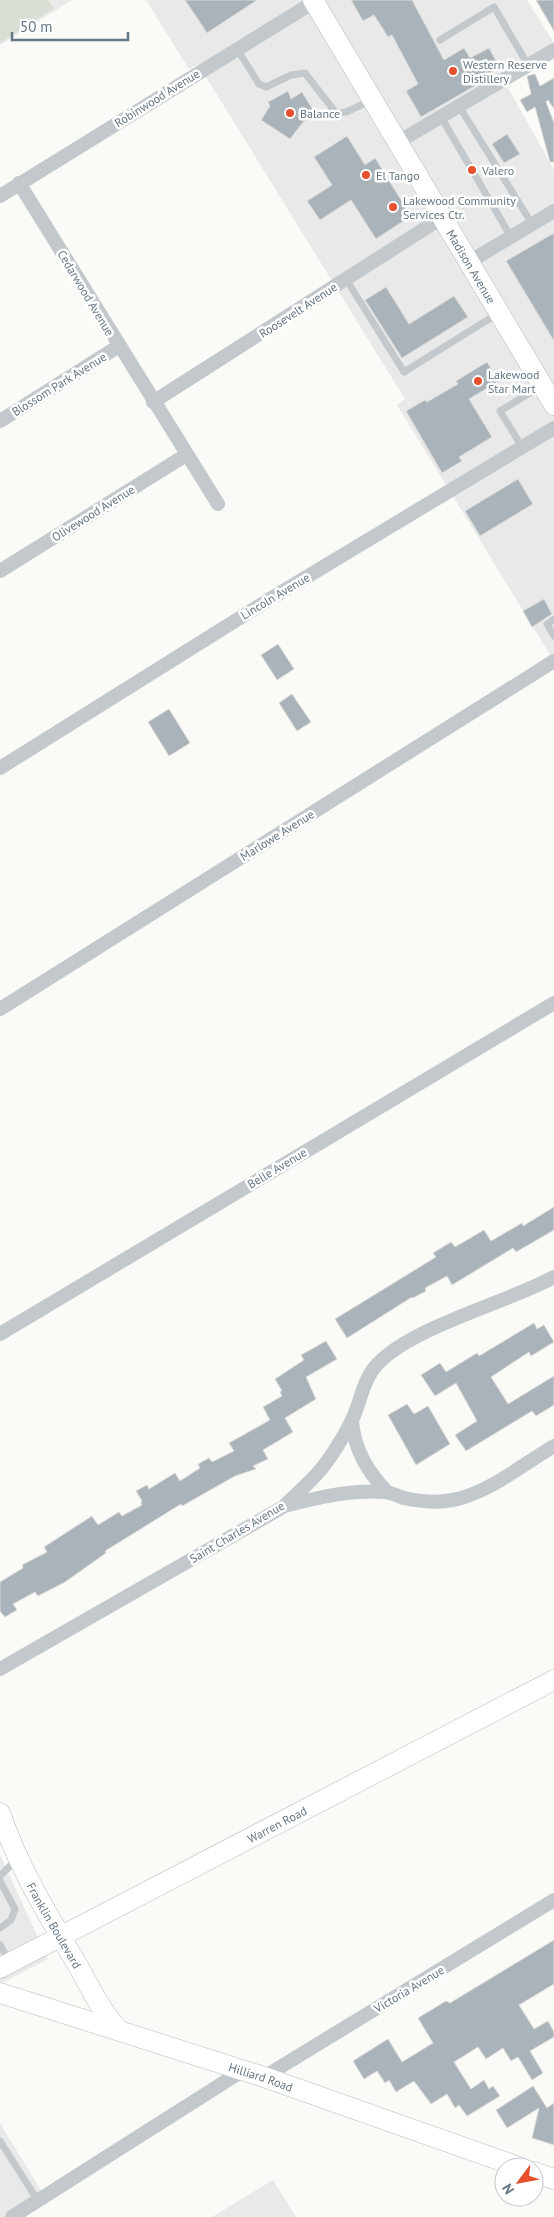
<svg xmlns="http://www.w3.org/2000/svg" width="554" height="2217" font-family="'PT Sans',sans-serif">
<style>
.built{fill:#e8e9e8}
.green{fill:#dadfd6}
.building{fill:#aab3b9;stroke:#dcdbd9}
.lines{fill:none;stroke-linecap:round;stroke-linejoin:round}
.secondary-casing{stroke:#b5bcc0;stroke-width:21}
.lane{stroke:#c3c8cc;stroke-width:7}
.street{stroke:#c3c8cc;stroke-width:14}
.secondary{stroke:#fff;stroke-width:20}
.poi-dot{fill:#e6502c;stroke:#fff;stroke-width:2}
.labels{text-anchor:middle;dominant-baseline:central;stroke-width:5;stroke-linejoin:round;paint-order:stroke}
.poi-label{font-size:12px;fill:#647683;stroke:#fff;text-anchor:start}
.street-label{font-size:12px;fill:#647683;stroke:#fff}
</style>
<rect width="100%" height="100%" fill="#fafaf7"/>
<path class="built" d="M0,0H72L0,45Z
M146,0H527L554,43L506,84L554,170V661L397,405L405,399L198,64L189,69Z
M0,1855L48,1959L0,1984Z
M0,2123L43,2194L6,2217H0Z
M273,2180L296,2217H212Z"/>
<path class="green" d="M0,0H48L54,8L0,43Z"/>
<path class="building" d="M185,0H257L207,33Z
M351,0H412L444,60L464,48L470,58L489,48L500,68L490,73L492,76L421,117L406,91L418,84L392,35L388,37L374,15L363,21Z
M536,0H554V31Z
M535,74L540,86L554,78V109L548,100L546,102L554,123V162H550L535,107L527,112L520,100L531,94L527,76Z
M288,91L291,99L302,92L316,115L304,121L290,139L261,120L270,106L268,102Z
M507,134L520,154L504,163L492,144Z
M347,136L365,165L375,158L411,216L376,239L351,200L320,220L307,201L332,185L314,157Z
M554,233V341L506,261Z
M386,287L409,324L454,296L468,317L402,358L365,300Z
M487,362L499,381L469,399L492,437L459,457L462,461L442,473L406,411L425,400L427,402L458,384L456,381Z
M518,479L533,504L480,536L465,511Z
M544,599L552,614L532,627L523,611Z
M278,644L294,669L277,680L261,655Z
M292,694L311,722L297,731L279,703Z
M169,709L190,743L169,756L148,722Z
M554,1207V1230L516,1252L513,1248L452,1285L447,1276L425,1288L426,1291L413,1298L412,1297L347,1338L335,1319L436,1257L433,1253L451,1242L455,1247L484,1230L491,1241L522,1223L523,1226Z
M534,1323L537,1329L544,1325L554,1342L531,1356L529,1352L491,1377L508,1404L554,1376V1405L536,1416L532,1411L527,1414L466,1451L455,1435L477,1421L456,1383L435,1396L421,1375L440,1363L446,1372L477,1353L479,1356Z
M326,1341L337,1359L306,1377L316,1399L285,1418L293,1432L263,1450L268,1459L253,1466L256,1469L235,1476L182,1506L181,1504L105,1551L106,1553L65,1582L38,1596L35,1592L13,1604L17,1610L5,1617L0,1611V1582L23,1568L22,1565L47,1552L44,1547L92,1516L98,1525L119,1512L122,1516L142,1505L141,1503L142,1501L136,1491L147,1485L149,1489L175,1473L180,1481L200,1468L198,1464L209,1458L212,1462L234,1451L229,1443L270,1420L263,1407L282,1396L280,1392L282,1391L275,1379L304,1360L301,1355Z
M407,1404L414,1414L428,1406L450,1444L416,1465L388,1415Z
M554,1940V1984L519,2005L534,2029L548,2021L554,2032V2037L530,2051L543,2073L532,2080L518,2057L511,2061L503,2048L486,2059L478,2047L454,2062L471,2089L484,2080L489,2089L493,2086L500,2096L467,2116L459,2105L455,2108L447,2094L431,2104L414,2081L396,2092L389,2080L385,2083L377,2071L364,2079L353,2061L388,2039L402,2062L433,2043L418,2018L446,2001L450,2003Z
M533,2086L547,2108L554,2103V2145L532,2138L539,2108L507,2128L496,2110Z"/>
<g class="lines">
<defs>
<g id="secondary">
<path id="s1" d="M313,0L554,405"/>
<path id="s2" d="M0,1813C19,1868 45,1910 74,1959C89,1984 99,2009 119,2030"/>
<path id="s3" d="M0,1968L554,1680"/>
<path id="s4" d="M0,1993L264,2077L519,2167"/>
<path d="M534,2172L554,2179"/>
</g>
</defs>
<use href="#secondary" class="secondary-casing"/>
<path class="lane" d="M440,40L494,7L528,65
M237,49L259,84L266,87L291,75L305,73L336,113L346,112L370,101
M459,106L532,224
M441,117L511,237
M346,279L404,372L497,314
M522,447L500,411L540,387
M554,619L547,624L554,636
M0,1876L17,1859
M0,1881L15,1909L11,1920L0,1928
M0,1945L10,1962
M0,2141L38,2201"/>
<path class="street" d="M398,142L554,50
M19,183L218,504
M0,196L314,2
M469,262L554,211
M153,402L443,217
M0,421L119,346
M0,571L186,455
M0,768L270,599L554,428
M0,1009L554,661
M0,1334L554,1003
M352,1422C355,1451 368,1472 387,1492
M284,1506C317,1498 351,1489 386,1492C392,1493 398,1496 404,1498C421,1502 436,1503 453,1500C489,1493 523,1464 554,1446
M0,1669L283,1507C294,1496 306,1486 316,1475C329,1461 341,1441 350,1424C360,1406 361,1385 374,1368C406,1328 507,1303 554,1277
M264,2077L554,1900
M12,2217L242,2071"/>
<use href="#secondary" class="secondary"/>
</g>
<g class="poi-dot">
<circle cx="453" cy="71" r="5"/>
<circle cx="290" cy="113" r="5"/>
<circle cx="472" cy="170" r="5"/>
<circle cx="366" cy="175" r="5"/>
<circle cx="393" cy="207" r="5"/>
<circle cx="478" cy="381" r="5"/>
</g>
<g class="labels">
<g class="poi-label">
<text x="463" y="64">Western Reserve<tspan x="463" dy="14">Distillery</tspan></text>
<text x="300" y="113">Balance</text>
<text x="482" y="170">Valero</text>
<text x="376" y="175">El Tango</text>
<text x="403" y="200">Lakewood Community<tspan x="403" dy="14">Services Ctr.</tspan></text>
<text x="488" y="374">Lakewood<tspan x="488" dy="14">Star Mart</tspan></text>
</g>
<g class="street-label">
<text transform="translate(157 98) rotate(-32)">Robinwood Avenue</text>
<text stroke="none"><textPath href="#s1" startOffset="310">Madison Avenue</textPath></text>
<text transform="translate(86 293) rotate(59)">Cedarwood Avenue</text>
<text transform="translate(298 310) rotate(-33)">Roosevelt Avenue</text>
<text transform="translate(59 384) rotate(-32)">Blossom Park Avenue</text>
<text transform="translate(93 513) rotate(-32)">Olivewood Avenue</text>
<text transform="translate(275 596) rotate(-31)">Lincoln Avenue</text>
<text transform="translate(277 835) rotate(-32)">Marlowe Avenue</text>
<text transform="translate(277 1168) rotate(-31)">Belle Avenue</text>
<text transform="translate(237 1532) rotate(-31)">Saint Charles Avenue</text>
<text stroke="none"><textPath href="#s3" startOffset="312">Warren Road</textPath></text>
<text stroke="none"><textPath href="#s2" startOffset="125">Franklin Boulevard</textPath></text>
<text transform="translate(409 1989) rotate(-31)">Victoria Avenue</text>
<text stroke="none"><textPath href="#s4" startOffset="274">Hilliard Road</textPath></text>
</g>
</g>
<g transform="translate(519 2182) rotate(238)"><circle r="24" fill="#ffffff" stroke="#c1c8cd"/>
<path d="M0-4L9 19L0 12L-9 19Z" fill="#e6502c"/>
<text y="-8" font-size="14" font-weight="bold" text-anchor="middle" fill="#647683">N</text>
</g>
<path d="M12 32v8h116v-8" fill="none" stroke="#647683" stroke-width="2.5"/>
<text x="20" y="32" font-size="15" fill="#647683" stroke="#ffffff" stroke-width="4" paint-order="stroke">50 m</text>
</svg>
